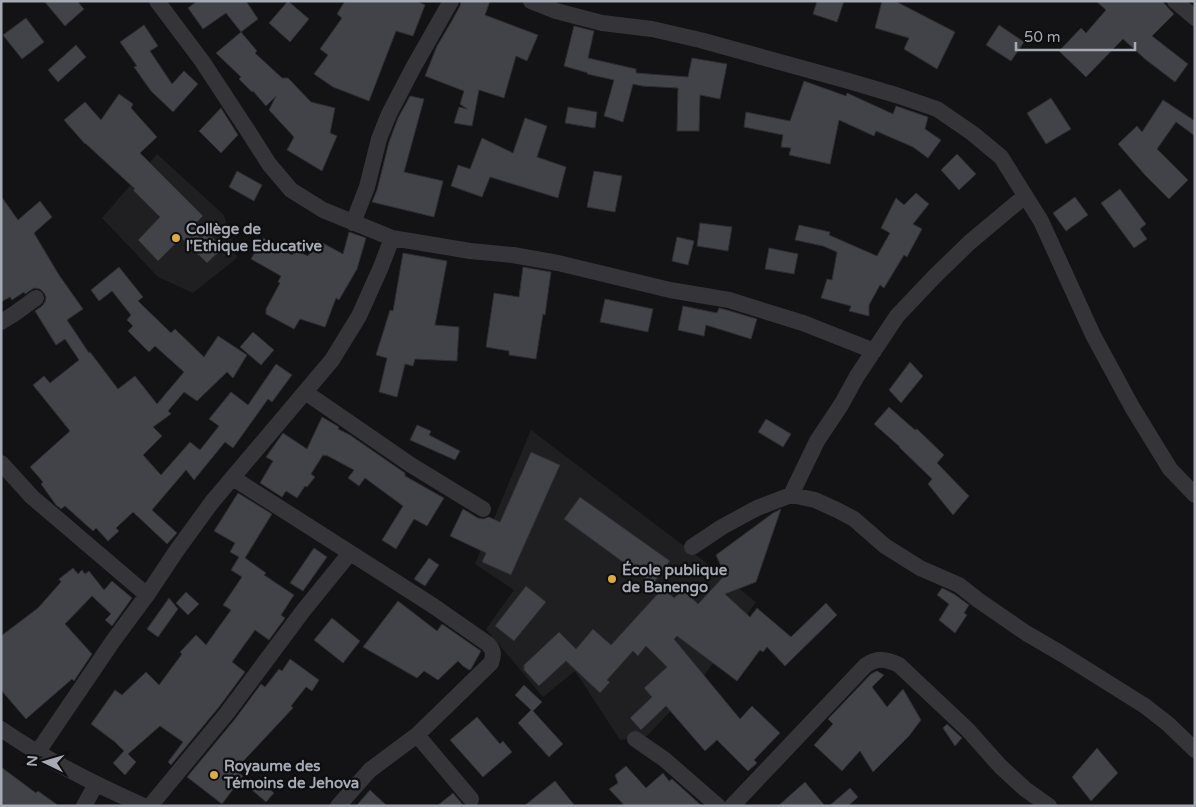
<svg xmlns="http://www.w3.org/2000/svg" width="1196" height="807" font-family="'Varela Round',sans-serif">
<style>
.built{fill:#1f1f22}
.building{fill:#424348;stroke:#2e2e31}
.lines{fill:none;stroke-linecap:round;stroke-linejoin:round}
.minor{stroke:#353539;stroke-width:16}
.poi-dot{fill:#deab42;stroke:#0e0e10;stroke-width:2}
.labels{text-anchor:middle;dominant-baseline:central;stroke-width:4.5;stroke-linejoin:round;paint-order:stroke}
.poi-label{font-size:15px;font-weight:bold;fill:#a6aab4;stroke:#0e0e10;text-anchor:start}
</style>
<rect width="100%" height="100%" fill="#131315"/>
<path class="built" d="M157,154L224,215L237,258L193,293L158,277L102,218Z
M531,430L713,568L756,602L704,676L647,736L620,740L575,671L543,697L486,629L514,590L475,564Z"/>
<path class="building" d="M44,1H77L84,9L65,26Z
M197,1H246L258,19L241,32L226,13L203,29L188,8Z
M288,1L309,19L290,42L269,23Z
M345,1H417L425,5L413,36L396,31L369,101L333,87L314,74L328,55L320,49L342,18L337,14Z
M461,1H490L485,15L538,35L527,61L516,56L504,98L479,90L472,126L454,123L459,107L467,109L460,104L464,91L425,76L437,46L450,24L460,6Z
M817,1H844L837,22L813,14Z
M882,1H895L955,32L937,69L904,49L909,38L875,28Z
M1096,1H1162L1174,14L1152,36L1188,64L1175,82L1145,59L1123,39L1086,77L1059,51L1081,28L1086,33L1106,10Z
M26,18L44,42L22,59L3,35Z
M144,25L158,46L150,51L172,84L184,71L198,84L173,112L151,91L134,67L137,66L120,42Z
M999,25L1024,42L1011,61L986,45Z
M574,26L594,31L588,58L636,69V73L688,77L692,58L727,64L720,99L700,95L699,131H677L678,88L642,86L633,84L623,122L604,116L614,80L587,74L588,73L564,66Z
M241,32L257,51L255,53L282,78H288L311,102L335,108L330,133L337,136L322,171L287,150L294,137L269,110L276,96L266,106L253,91L252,92L239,79L241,77L216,53Z
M76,45L86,57L58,82L48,70Z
M804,81L846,96L847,93L893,114L896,106L928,117L925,129L941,140L928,158L913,147L876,131L874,136L839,120L830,164L789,155L791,148L781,147L783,135L744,127L746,112L790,121Z
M119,94L133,104L131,108L157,137L140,153L203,216L197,222L223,248L207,263L181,238L158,261L138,240L160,217L133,190L135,189L85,143V144L64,120L85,102L101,120Z
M410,96L424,99L404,172L443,181L434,217L372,202L377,190L389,142L398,118Z
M1051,98L1071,129L1046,144L1027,113Z
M1163,100L1195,121V136L1176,122L1157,149L1188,180L1169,199L1145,175L1118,144L1137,126L1142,132Z
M568,107L597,112L595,128L565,123Z
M221,108L238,135L221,153L199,131Z
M525,118L547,126L537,157L566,167L558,198L490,177L482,197L451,186L458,165L470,169L482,138L513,153Z
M957,154L976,174L959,190L941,170Z
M237,171L262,185L254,201L229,187Z
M594,171L622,176L615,212L587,207Z
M1120,189L1146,224L1140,229L1147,239L1134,248L1101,203Z
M916,193L929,204L913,224L922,229L907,257L904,255L884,288L880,285L869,305V316L849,311L851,306L821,298L827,279L832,280L837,252L823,246L795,240L799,225L830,232L829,235L877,256L890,233L881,228L896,198L904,205Z
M1,196L18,220L40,201L52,217L34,233L59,275L83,309L67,320L89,353L90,352L118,389L135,376L157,404L184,372L155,346L149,352L128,331L133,326L127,320L131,315L112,291L99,301L91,290L119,267L143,297L138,301L171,333L175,329L204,357L218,336L247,355L233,378L227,372L197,401L184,392L168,411L171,414L153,427L162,436L143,455L161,475L190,442L200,450L219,426L209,419L231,392L248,405L276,364L292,375L272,402L268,399L233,448L225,442L194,480L186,470L152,510L177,533L167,544L133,512L116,528L119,531L108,541L96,528L93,531L65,506L61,509L56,505L41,484L43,482L30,467L70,431L33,385L44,376L50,383L79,360L65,339L56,345L35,311L42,306L45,302L46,297L44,293L40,289L34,288L25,294L24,292L12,300L10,297L1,302Z
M1075,197L1088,215L1066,231L1053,213Z
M700,223L732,227L728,251L697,246Z
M349,232L366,238L357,269L339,300L336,298L325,327L300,319L294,329L266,314V309L280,283L278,282L281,276L251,259L263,238L292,255L295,250L308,256L317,240L343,254Z
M677,237L694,241L688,265L672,261Z
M769,248L798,254L794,274L765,269Z
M403,253L447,261L435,325L459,327L457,361L415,359L413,366L405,364L397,397L379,392L387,358L376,355L390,310L393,311Z
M523,267L551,272L545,315L543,314L536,359L509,355V351L486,347L494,293L519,297Z
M605,299L653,309L648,332L600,322Z
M683,306L717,313L719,308L727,310L757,319L751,339L706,325L704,336L678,330Z
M253,332L274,350L261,365L240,347Z
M910,362L923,376L901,403L889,390Z
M889,407L915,430L917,429L944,455L937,463L969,496L953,515L928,484L932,479L899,447H900L874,424Z
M322,417L339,427L338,429L350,435L402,471L405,473V476L444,498L427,526L414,519L396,549L382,540L403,506L365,478L359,486L348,478L354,470L326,455V456L323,455L311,474L315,477L307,487L305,486L297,498L286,491L282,497L260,483L273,461L266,457L283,433L307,449Z
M766,419L791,434L783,447L758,432Z
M417,425L431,431L429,435L460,451L455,460L410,440Z
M531,452L560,465L511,575L482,562L486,553L450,536L463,509L478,518L483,519L489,517L500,522Z
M238,493L272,514L245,558L266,573L264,575L294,595L281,615L285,618L269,640L255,630L232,662L245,672L219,707L171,765L168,762L183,742L160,726L128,754L136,762L125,775L113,763L124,751L115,742L91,724L115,690L122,695L146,672L159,685L182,654L180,652L196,635L206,645L231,610L223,605L242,577L231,570L239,557L230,552L235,543L214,531Z
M580,497L670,561L653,584L564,519Z
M781,509L756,582L725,594L750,617L757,608L791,637L826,603L837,615L785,666L767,647L763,652L760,650L737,681L677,636L674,639L740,719L752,706L780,733L754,760L757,763L748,771L717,740L705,751L666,706L641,730L630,718L652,697L644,688L667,667L646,646L638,656L633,651L607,680L610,682L600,693L566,661L539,686L524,670V665L559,632L576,649L593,629L611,645L663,588L674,598L683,590L698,604L725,575L716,555L773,513Z
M314,548L327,557L303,591L290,583Z
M429,558L439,565L425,586L414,579Z
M73,568L78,574L82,570L85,574L89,571L104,590L112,581L132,598L112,626L105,620L111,614L92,596L65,624L92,654L74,681L72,679L26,719L1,690V636L38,608L61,582L59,579Z
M526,586L546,602L514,641L495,626Z
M942,588L954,594L969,605L964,613L967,615L955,633L939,620L949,604L937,595Z
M186,592L199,604L188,615L176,603Z
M169,598L178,609L158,637L147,629Z
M398,601L437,631L442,624L481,651L471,669L469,670L463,666L458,661L438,680L424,671L417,678L363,647Z
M332,618L360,641L343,663L314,640Z
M290,659L319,680L312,691L306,687L291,706L293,708L235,770L243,776L222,804L187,777L235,719L261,684L265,687L279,669L282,671Z
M877,671L884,675L872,687L887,707L903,689L921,720L909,736L873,772L860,751L842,771L814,745L833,724L828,719L871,674Z
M524,685L542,702L533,711L563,744L549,757L518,723L531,710L515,695Z
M477,717L500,744L503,741L512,752L483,777L450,740Z
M947,724L962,738L955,746L943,728Z
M1097,748L1118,773L1091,801L1072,777Z
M626,766L646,788L663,773L669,781L672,779L702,806H625L609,789L618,783L615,775Z
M1,767L36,793L38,791L59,806H1Z
M260,781L274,793L266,802L252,790Z
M555,781L575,806H524Z
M805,782L825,806H778Z
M850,788L858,797L848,806H829Z
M370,790L387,806H356Z
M453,793L464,806H437Z"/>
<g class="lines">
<path class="minor" d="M157,1L202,61L248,131L269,164L291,190L323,210L392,238L470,251L513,255L558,263L670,290L729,300L803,323L874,351
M531,1L556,11L602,23L652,29L700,40L845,80L896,95L937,109L972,133L1001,157L1041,221L1093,335L1132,407L1170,469L1195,495
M1175,1L1195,18
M353,223L367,187L379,139L389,114L413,68L451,1
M1,322L14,314L36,298
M305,392L411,465L483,509
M1,463L32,497L147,595
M233,478L432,605L488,644C494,651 494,654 491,663L417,735L370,770L338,806
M791,495L817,441L841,405L857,376L897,316L934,277L970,242L1025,196
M692,547L722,527L757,508L791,495L815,500L837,510L854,519L885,546L920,568L959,585L978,600L1026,633L1062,654L1145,706L1168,724L1195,750
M1,729C46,760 94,784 144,806
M417,735L471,799
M635,739L664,759L718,806
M37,753L113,641L147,595L177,550L212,502L332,360L359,316L381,267L392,238
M84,806L96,784
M150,806L227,713L303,611L350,553
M732,806L865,666C877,657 886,659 899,665L968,730L1000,766L1025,789L1049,806"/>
</g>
<g class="poi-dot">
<circle cx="176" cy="238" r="5"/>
<circle cx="612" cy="579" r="5"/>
<circle cx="214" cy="775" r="5"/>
</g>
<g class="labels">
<g class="poi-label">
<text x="186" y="229">Collège de<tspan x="186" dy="17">l'Ethique Educative</tspan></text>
<text x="622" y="570">École publique<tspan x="622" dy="17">de Banengo</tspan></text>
<text x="224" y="766">Royaume des<tspan x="224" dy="17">Témoins de Jehova</tspan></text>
</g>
</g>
<rect width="1196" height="807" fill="none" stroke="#a6aab4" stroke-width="5"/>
<g transform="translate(45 762) rotate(275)" stroke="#0e0e10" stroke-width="4" paint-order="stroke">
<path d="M0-4L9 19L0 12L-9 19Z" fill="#a6aab4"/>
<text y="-8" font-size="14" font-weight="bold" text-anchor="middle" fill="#a6aab4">N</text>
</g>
<path d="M1016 42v8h119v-8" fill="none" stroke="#a6aab4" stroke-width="2.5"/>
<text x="1024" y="42" font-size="15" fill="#a6aab4" stroke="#0e0e10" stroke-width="4" paint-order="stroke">50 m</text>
</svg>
